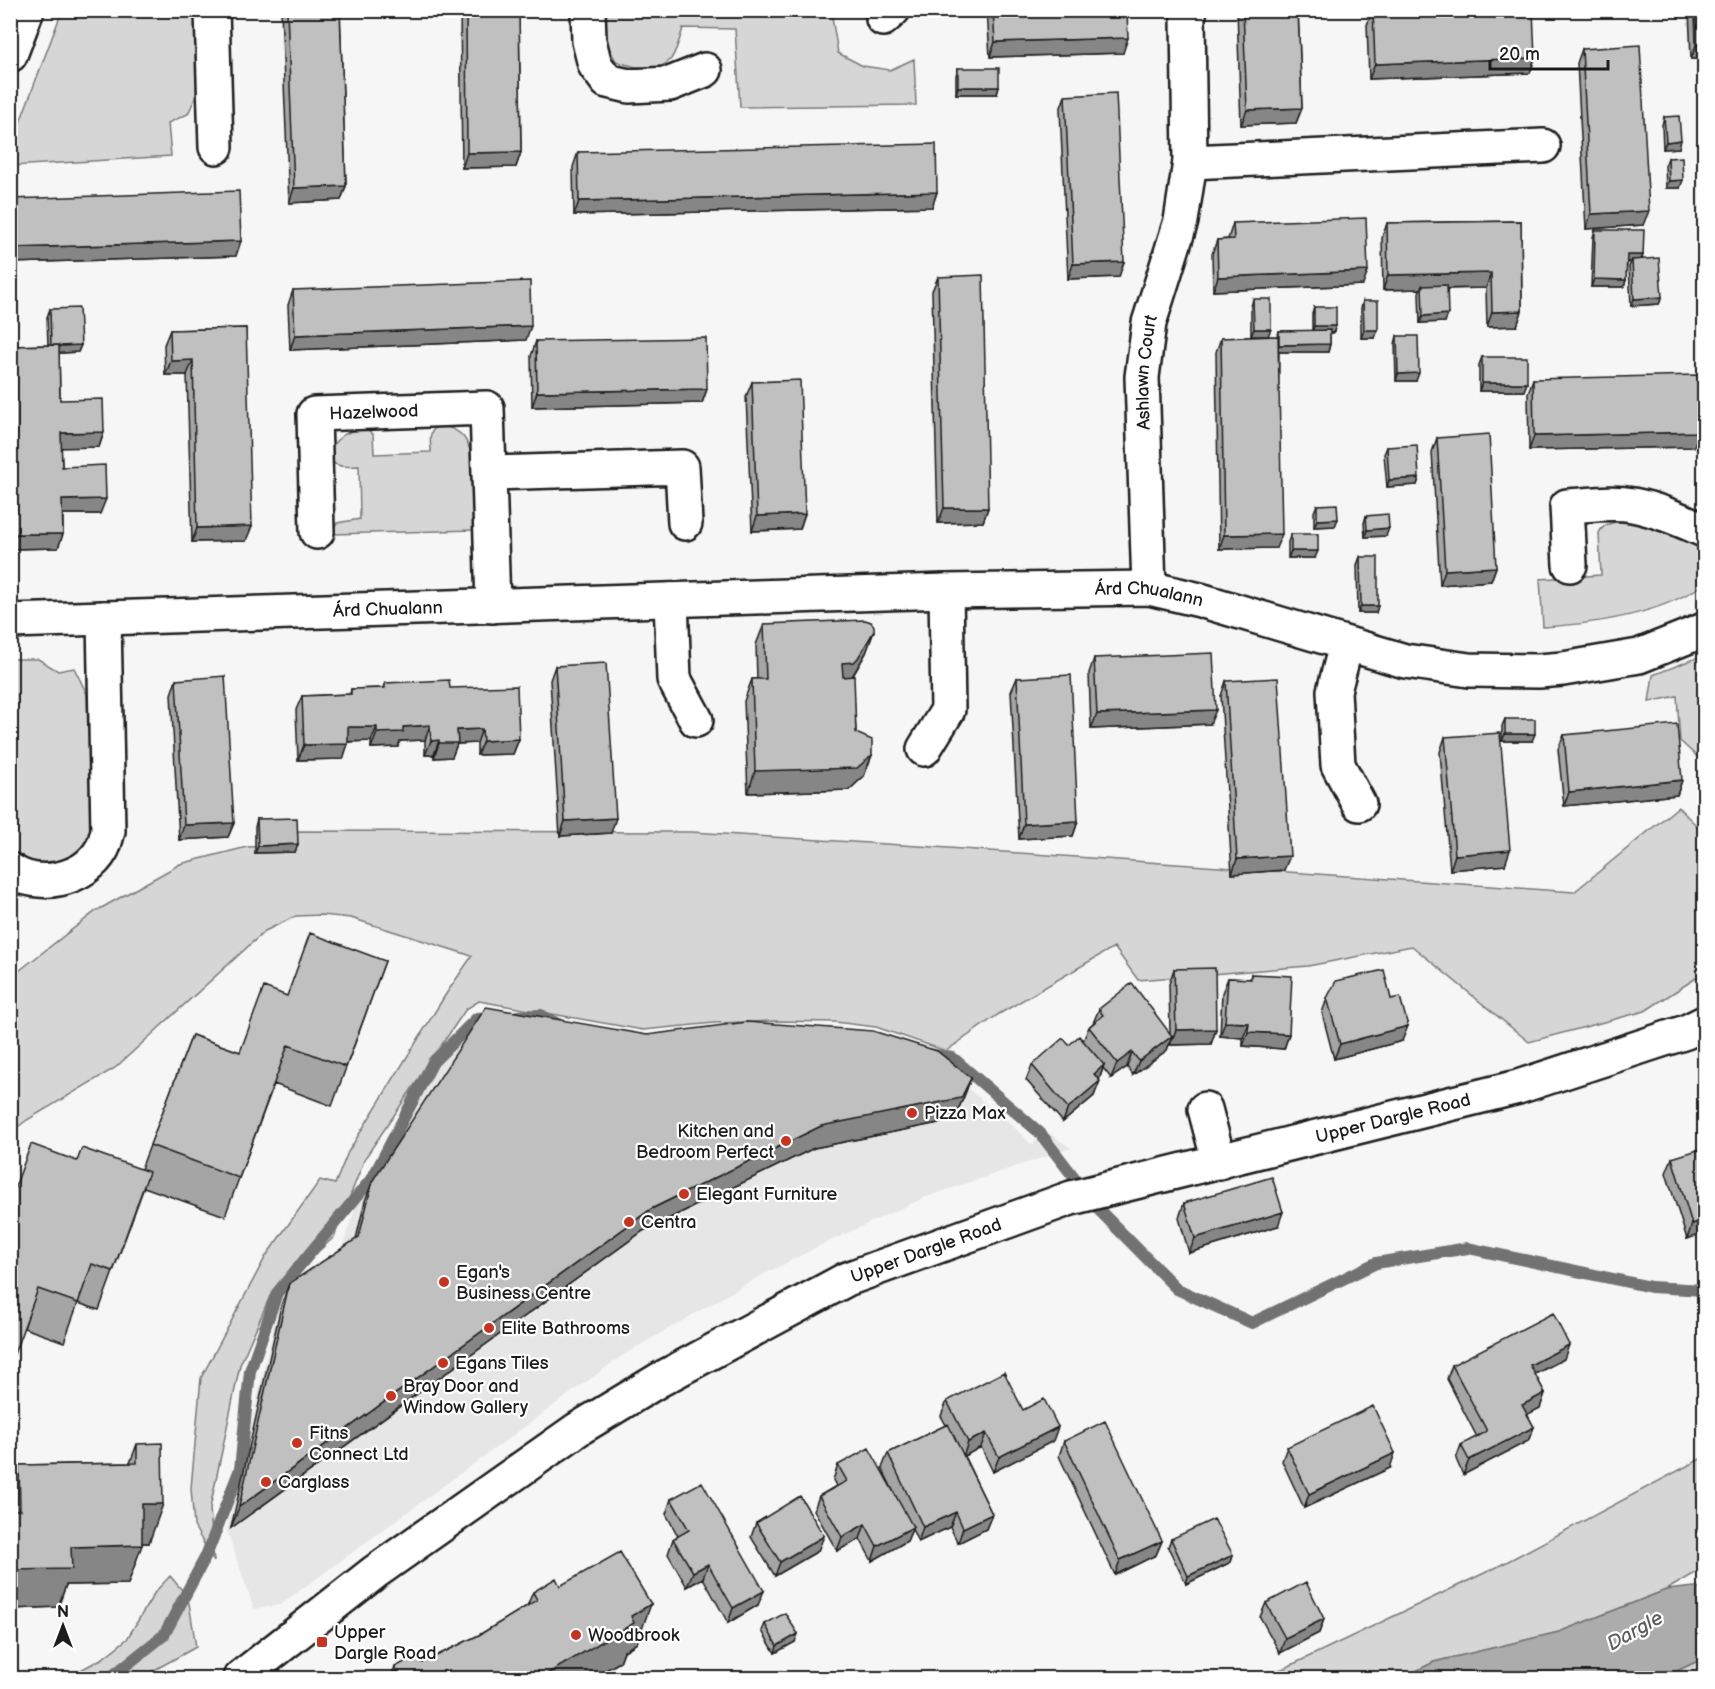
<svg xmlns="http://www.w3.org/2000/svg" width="1715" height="1689" font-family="'Balsamiq Sans',sans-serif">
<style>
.built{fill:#e6e6e6}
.green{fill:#d6d6d6;stroke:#797979;stroke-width:1.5}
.water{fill:#acacac;stroke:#727272;stroke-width:1.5}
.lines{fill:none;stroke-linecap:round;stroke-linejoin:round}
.stream{stroke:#727272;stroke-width:12}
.minor-casing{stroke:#1c1c1c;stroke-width:38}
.major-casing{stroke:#1c1c1c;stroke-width:38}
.minor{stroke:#fff;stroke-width:33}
.major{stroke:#fff;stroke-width:33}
.wall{fill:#a5a5a5;stroke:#1c1c1c;stroke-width:1.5}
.shaded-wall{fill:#868686;stroke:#1c1c1c;stroke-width:1.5}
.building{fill:#c0c0c0;stroke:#1c1c1c;stroke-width:1.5}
.poi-dot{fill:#c8321e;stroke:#fff;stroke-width:2}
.labels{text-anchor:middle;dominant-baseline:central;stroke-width:4.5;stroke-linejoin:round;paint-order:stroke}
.street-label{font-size:18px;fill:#1c1c1c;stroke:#fff}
.poi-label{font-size:18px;fill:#1c1c1c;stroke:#fff;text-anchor:start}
.water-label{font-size:20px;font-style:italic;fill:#5d5d5d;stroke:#fff}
</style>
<rect width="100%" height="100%" fill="#f6f6f6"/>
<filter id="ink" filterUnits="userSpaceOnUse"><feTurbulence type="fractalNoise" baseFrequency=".0167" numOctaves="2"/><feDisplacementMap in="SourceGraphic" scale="12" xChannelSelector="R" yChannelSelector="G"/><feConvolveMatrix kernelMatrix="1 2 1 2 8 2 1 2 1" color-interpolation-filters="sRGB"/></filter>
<g filter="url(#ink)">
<path class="built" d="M477,1015L642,1041L933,1060L1011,1124L1031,1144L1049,1133L1071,1148L926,1197L821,1245L751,1281L623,1355L280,1605L254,1609L227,1531L279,1302L339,1257L363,1184L416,1087L462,1023Z"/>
<path class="green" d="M62,11H195L197,94L188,114L168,123L171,156L12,166L11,146Z
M606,11H831L838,53L863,66L890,70L914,59L916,105L740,107L735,29L683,28C680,38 677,50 671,59C658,75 632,67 616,61L607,44Z
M438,426C474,428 472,458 473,487C473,501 473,515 473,530L334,534V527L337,523L360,519L359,466C352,466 342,468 335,464C332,462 331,460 331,456C330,438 350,430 365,428L373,434L374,454L431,452C431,442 427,432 438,426Z
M1616,522C1648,522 1676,536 1704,548V584C1661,614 1595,624 1543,627L1540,579L1601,575L1599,533C1603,525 1607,524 1616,522Z
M1704,655V763L1680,741L1677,696L1649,702L1653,675Z
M10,659H38L58,671L74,668L87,694L93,843L51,872L11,857Z
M1678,807L1704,833V973L1645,1011L1529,1042L1412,946L1308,966L1138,980L1114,947L999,1014L946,1051L876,1027L835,1022L775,1021L714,1023L643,1030L479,1001L466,1009L365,1158L334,1237L270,1296L240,1365L210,1508L214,1562L194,1526L191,1488L201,1378L266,1256L320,1180L335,1184L348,1152L446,994L472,956L351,918L322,915L296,916L265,931L115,1068L27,1120L11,1132V977L96,911L180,864L247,847L286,846V831L692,832L934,847L1574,892Z
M1704,1457V1568L1666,1590L1559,1632L1434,1662L1402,1678H1253L1285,1668L1495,1568Z
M170,1576L188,1597L196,1647L140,1678H66L103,1658L127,1639L155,1592Z
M1704,1658V1678H1662Z"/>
<path class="water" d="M1695,1587L1704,1589V1658L1662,1678H1402L1434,1662L1559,1632L1666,1590Z"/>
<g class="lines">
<path class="stream" d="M517,1016L541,1015L558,1024
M928,1054L953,1058L1040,1133L1100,1211L1177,1289L1252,1323L1376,1263L1468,1248L1651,1287L1704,1290
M110,1678L164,1635L206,1556L240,1469L250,1371L277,1293L373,1177L433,1062L477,1018L494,1017"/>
<defs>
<g id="minor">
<path d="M212,10L216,147"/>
<path d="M588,10L589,41L595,65L607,81L629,86L670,84L705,70"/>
<path d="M883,19L893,10"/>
<path d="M10,55L27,10"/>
<path d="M1190,162L1543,146"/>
<path d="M490,473L682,467L685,523"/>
<path id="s1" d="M317,532L314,414L487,408L493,606"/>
<path d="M1570,565L1567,506C1589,505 1612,501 1633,505C1658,510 1681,520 1704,530"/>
<path id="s2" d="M1149,588L1142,377L1149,323L1181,221L1190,162L1188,17L1190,10"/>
<path d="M671,600L674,679L696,720"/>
<path id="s3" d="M10,621L946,591L1149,588L1200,600L1405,661L1469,670L1539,671L1563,669L1639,656L1704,630"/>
<path d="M1346,645L1334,691L1338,765L1359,804"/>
<path d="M924,749L948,710L946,591"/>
<path d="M10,870C38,890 85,880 102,849C105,844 106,837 108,831L104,618"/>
<path d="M1205,1109L1219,1162"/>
</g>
<g id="major">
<path id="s4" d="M240,1678L375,1572L578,1429L659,1380L847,1279L1071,1198L1518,1087L1686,1032L1704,1023"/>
</g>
</defs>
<use href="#minor" class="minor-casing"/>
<use href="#major" class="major-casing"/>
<use href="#minor" class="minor"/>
<use href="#major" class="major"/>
</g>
<path class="wall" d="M281,10H340L346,186L341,200L289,203Z
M460,10H519L521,152L516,167L462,168Z
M987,10H1127L1123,53L990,57Z
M1237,10H1298L1302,108L1296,123L1241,125Z
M1373,10L1535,58L1530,73L1369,79L1367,25Z
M1689,10H1704V59H1691Z
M1582,49L1643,225L1586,229L1577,63Z
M958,68L999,87L997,94H956V75Z
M1065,96L1119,277L1068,279L1060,110Z
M1664,117L1679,148L1663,149L1662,125Z
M578,152L937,192L932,207L574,215L573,167Z
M1668,158L1680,188H1666L1665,166Z
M1704,197V260H1703L1701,208Z
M11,199L236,256L10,263Z
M1521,221L1522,311L1517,326L1487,327L1486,288L1447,289L1445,322L1420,323L1419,293L1420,289L1383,290L1382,238L1387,223Z
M1233,223L1363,285L1213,291L1212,254L1217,240L1228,239Z
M1595,230L1643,255L1642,259L1662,297L1659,304L1631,306L1629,267L1631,262H1627L1626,280L1624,287H1591L1593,237Z
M938,277L988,508L983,522L938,523L932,291Z
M293,290L526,340L290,350L288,305Z
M1253,299L1268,336H1251V307Z
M1363,301L1375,338H1361V308Z
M1314,307L1336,326L1333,333H1330V344L1328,352H1279L1276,548L1219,549L1216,352L1221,338L1277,336L1279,331H1312V314Z
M50,309L81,345L78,352L59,353L60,400L104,432L99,447H61L62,467L100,514H63V534L58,548L10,549V346L48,345L47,317Z
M246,328V541L192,542L187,375H165L164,345L170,330Z
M1397,336L1416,381H1396L1395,344Z
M536,341L707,389L702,403L532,407L531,356Z
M1482,357L1524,391H1479V365Z
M1533,379L1699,432L1694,447L1529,450L1528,393Z
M752,382L800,529L752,531L746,397Z
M1437,438L1496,567L1491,581L1440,585L1432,452Z
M1387,447L1419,478L1417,485L1387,487L1384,454Z
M1317,505L1335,526L1314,527V512Z
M1366,516L1386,536L1365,537L1364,523Z
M1291,534L1315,558H1288V542Z
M1360,557L1376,613H1358L1357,565Z
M764,624L874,631L866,653L853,676L856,733L872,755L864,776L849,790L748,793L744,701L752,679H757L756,645Z
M1094,658L1210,724L1091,729L1089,673Z
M555,666L611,833L560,836L550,680Z
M1017,678L1078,821L1073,836L1019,839L1011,692Z
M176,680L234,823L228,837L179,840L171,694Z
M1226,681L1284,870L1232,874L1221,696Z
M385,683L450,688L519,739L513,754L477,755V743L457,744L452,757L434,758V755H425V740L400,741L398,747L371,748V741L348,742L343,759L298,760L296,710L302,696L350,694L351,689L383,688Z
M1505,719L1532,741H1502V726Z
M1564,735L1682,780L1677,795L1564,806L1558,749Z
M1445,737L1505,865L1450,870L1440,752Z
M257,819L298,844L295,852L255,853V827Z
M385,961L332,1106L274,1084L225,1216L144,1187L99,1310L78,1303L64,1342L24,1328L77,1161L141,1169L192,1035L240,1052L287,996Z
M1174,969L1216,1029L1211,1044L1170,1045V1041L1167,1050L1133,1075L1127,1067L1111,1078L1103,1068L1094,1096L1063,1122L1026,1080L1032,1065L1069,1045L1083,1041L1089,1027L1093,1023L1099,1009L1170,1033L1169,984Z
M1251,974L1289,1034L1284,1049L1243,1046V1038L1220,1036L1222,993L1228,978L1250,979Z
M1327,998L1402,1041L1334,1059L1322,1013Z
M647,1035L971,1078L963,1099L953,1120L814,1148L643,1231L231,1528L281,1306L289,1284L356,1239L365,1201L373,1180Z
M1672,1158L1704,1233L1687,1239L1666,1173Z
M1184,1203L1278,1226L1189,1253L1179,1218Z
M1564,1359L1535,1374L1545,1393L1540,1408L1527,1414L1534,1427L1528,1441L1463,1475L1456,1459L1461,1445L1477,1437L1447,1379L1452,1365Z
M947,1401L1023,1410L1053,1441L993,1472L981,1447L964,1456L992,1514L986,1529L958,1543L950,1527L918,1542L912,1529L907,1541L872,1561L860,1539L837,1551L814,1510L819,1496L836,1486L833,1480L838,1465L897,1499L882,1468L888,1453L946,1425L941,1416Z
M1064,1441L1162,1541L1156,1555L1115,1575L1059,1456Z
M137,1444L149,1543H142L128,1584L66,1585L58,1607L10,1609V1488L19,1465L130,1463Z
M1287,1447L1390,1468L1304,1508L1282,1461Z
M671,1499L758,1605L728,1623L703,1578L687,1587L668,1554L673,1539L678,1536L666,1514Z
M756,1523L818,1551L775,1576L751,1537Z
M1171,1539L1233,1555L1231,1562L1186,1584L1168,1547Z
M560,1586L637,1643L624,1651L620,1662L592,1678H390L395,1667L422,1663L479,1635L527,1606L533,1592Z
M1266,1603L1324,1619L1319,1633L1280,1653L1260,1617Z
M765,1624L795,1642L775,1653L762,1631Z"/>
<path class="shaded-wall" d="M1128,38L1123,53L990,57L995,42Z
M1704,44V59H1691L1696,45Z
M1535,58L1530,73L1369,79L1375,64Z
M958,87H999L997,94H956Z
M1302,108L1296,123L1241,125L1247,110Z
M1681,140L1679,148L1663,149L1666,142Z
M521,152L516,167L462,168L467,153Z
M1683,180L1680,188H1666L1669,181Z
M346,186L341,200L289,203L294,188Z
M937,192L932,207L574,215L579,201Z
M1649,211L1643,225L1586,229L1591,214Z
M241,241L236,256L10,263V254L12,248Z
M1627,255H1643L1640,262L1632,260L1631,262H1624Z
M1124,262L1119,277L1068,279L1073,264Z
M1368,271L1363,285L1213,291L1218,277Z
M1491,273L1486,288L1422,289V286L1420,289L1383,290L1388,275Z
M1594,279L1626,280L1624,287H1591Z
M1662,297L1659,304L1631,306L1634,299Z
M1522,311L1517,326L1487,327L1492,312Z
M1448,314L1445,322L1420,323L1423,316Z
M531,326L526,340L290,350L295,335Z
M1314,326H1336L1333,333H1312Z
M1254,329H1271L1268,336H1251Z
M1364,330H1378L1375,338H1361Z
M1330,344L1328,352H1277L1279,345Z
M81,345L78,352L49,354L51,346Z
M193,360L187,375H165L171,361Z
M1419,373L1416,381H1396L1398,374Z
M1482,383H1527L1524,391H1479Z
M707,389L702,403L532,407L537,392Z
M104,432L99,447L56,448L61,433Z
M1699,432L1694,447L1529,450L1534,436Z
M1419,478L1417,485L1387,487L1389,480Z
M106,499L100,514H57L62,500Z
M944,508H988L983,522L938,523Z
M805,514L800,529L752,531L757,516Z
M1338,519L1335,526L1314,527L1317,520Z
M252,526L246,541L192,542L197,528Z
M1389,528L1386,536L1365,537L1367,530Z
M13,534H63L58,548L10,549V540Z
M1282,534L1276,548L1219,549L1224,535Z
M1291,551H1318L1315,558H1288Z
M1496,567L1491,581L1440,585L1445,570Z
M1361,606H1378L1376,613H1358Z
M874,631L866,653L850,680L835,684L842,663Z
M1216,710L1210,724L1091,729L1097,714Z
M430,725L425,740L400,741L398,747L371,748L377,733L403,727Z
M348,727H377L371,741L342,742Z
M482,729L477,743L457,744L452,757L434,758L439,743L457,730Z
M1505,734H1535L1532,741H1502Z
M519,739L513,754L477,755L483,741Z
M439,740L434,755H425L431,741Z
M348,744L343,759L298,760L304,745Z
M872,755L864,776L849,790L748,793L755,771Z
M1682,780L1677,795L1564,806L1569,792Z
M616,818L611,833L560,836L565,821Z
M1078,821L1073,836L1019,839L1024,824Z
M234,823L228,837L179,840L184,825Z
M298,844L295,852L255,853L258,846Z
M1510,850L1505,865L1450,870L1455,855Z
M1290,856L1284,870L1232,874L1237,859Z
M1225,1022L1249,1023L1243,1038L1220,1036Z
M1408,1026L1402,1041L1334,1059L1340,1044Z
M1216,1029L1211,1044L1170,1045L1176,1030Z
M1248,1032L1289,1034L1284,1049L1243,1046Z
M1172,1036L1167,1050L1133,1075L1139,1061Z
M1132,1052L1127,1067L1111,1078L1117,1063Z
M1104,1065L1099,1080L1094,1074Z
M971,1078L963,1099L953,1120L814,1148L643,1231L231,1528L239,1507L651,1209L821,1126Z
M1100,1081L1094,1096L1063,1122L1068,1108Z
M1283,1212L1278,1226L1189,1253L1195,1238Z
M1704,1220V1233L1687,1239L1692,1224Z
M1569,1345L1564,1359L1525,1379L1530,1365Z
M1545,1393L1540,1408L1517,1420L1522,1405Z
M1058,1427L1053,1441L993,1472L999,1457Z
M1534,1427L1528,1441L1463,1475L1469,1460Z
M986,1433L981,1447L963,1457L968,1442Z
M1395,1453L1390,1468L1304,1508L1309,1494Z
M142,1504H163L149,1543H127Z
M956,1512L950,1527L918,1542L923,1527Z
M992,1514L986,1529L958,1543L963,1528Z
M865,1524L860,1539L837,1551L842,1537Z
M913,1527L907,1541L872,1561L877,1546Z
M824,1536L818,1551L775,1576L780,1562Z
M1162,1541L1156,1555L1115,1575L1120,1560Z
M142,1545L128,1584L66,1585L58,1607L10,1609V1570L71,1547Z
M1233,1555L1231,1562L1186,1584L1188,1576Z
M708,1564L703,1578L687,1587L693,1572Z
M764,1591L758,1605L728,1623L733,1608Z
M651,1604L637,1643L624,1651L620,1662L592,1678H540L631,1616Z
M1324,1619L1319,1633L1280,1653L1285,1638Z
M798,1634L795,1642L775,1653L777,1646Z"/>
<path class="building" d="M287,10H340L346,186L294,188Z
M466,10H519L521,152L467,153Z
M993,10H1127L1128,38L995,42Z
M1243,10H1298L1302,108L1247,110Z
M1373,10H1533L1535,58L1375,64Z
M1695,10H1704V44L1696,45Z
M1640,45L1649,211L1591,214L1582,49Z
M958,68H999V87H958Z
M1116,93L1124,262L1073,264L1065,96Z
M1679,116L1681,140L1666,142L1664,117Z
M936,144L937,192L579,201L578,152Z
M1682,157L1683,180L1669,181L1668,158Z
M239,191L241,241L12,248L11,199Z
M1366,218L1368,271L1218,277L1217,240L1234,239L1233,223Z
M1521,221L1522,311L1492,312L1491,273L1388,275L1387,223Z
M1595,230H1644L1643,255H1627L1626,280L1594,279Z
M1659,258L1662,297L1634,299L1632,260Z
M983,275L988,508H944L938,277Z
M530,281L531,326L295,335L293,290Z
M1447,285L1448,314L1423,316L1422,286Z
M1253,299H1271V329H1254Z
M1363,301H1378V330H1364Z
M1314,307H1336V326H1314Z
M79,308L81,345L59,346V345H51L50,309Z
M246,328L252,526L197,528L193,360L171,361L170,330Z
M1330,330V344L1279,345V331Z
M1278,336L1282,534L1224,535L1221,338Z
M1397,336H1418L1419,373L1398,374Z
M706,338L707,389L537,392L536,341Z
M59,345L60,400L103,399L104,432L61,433L62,467L105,465L106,499L62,500L63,534H13L10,425V346Z
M1482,357H1527V383H1482Z
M1698,375L1699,432L1534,436L1533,379Z
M800,380L805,514L757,516L752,382Z
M1489,434L1496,567L1445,570L1437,438Z
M1417,445L1419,478L1389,480L1387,447Z
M1337,504L1338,519L1317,520V505Z
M1388,514L1389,528L1367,530L1366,516Z
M1291,534H1318V551H1291Z
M1360,557H1378V606H1361Z
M865,620L871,622L874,626V631L858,658L854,662L842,663L843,677L854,676L856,733L872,740V755L857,768L755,771L752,679H766L764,624Z
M1213,653L1216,710L1097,714L1094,658Z
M606,663L616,818L565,821L555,666Z
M1071,675L1078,821L1024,824L1017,678Z
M225,676L234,823L184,825L176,680Z
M1278,678L1290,856L1237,859L1226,681Z
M449,680L450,688L517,686L519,739L483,741L482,729L457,730L458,743H439V740L431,741L430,725L403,727V732L377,733V727H348V744L304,745L302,696L351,694V689L385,688V683Z
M1505,719H1535V734H1505Z
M1677,724L1682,780L1569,792L1564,735Z
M1500,733L1510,850L1455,855L1445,737Z
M297,818L298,844L258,846L257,819Z
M310,933L385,961L346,1067L288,1045L239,1178L150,1145L192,1035L240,1052L264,987L287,996Z
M1215,968L1216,1029L1176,1030L1174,969Z
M1384,970L1391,999L1400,997L1408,1026L1340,1044L1327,998L1336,981Z
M1251,974L1292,976L1289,1034L1248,1032L1249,1023L1225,1022L1228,978L1251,979Z
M1132,983L1172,1036L1139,1061L1132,1052L1117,1063L1089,1027L1103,1015L1099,1009Z
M486,1007L647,1035L747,1022L873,1031L937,1051L971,1078L961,1098L821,1126L651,1209L239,1507L289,1284L359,1237L373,1180Z
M1079,1036L1104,1065L1094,1074L1100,1081L1068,1108L1032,1065L1063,1038L1069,1045Z
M31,1144L77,1161L82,1148L149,1172L113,1271L92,1264L78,1303L38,1289L10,1365V1201Z
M1704,1148V1220L1692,1224L1672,1158Z
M1272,1177L1283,1212L1195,1238L1184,1203Z
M1553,1313L1569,1345L1530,1365L1545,1393L1522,1405L1534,1427L1469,1460L1461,1445L1487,1431L1452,1365Z
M1004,1372L1023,1410L1044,1399L1058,1427L999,1457L986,1433L968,1442L947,1401Z
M1373,1406L1395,1453L1309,1494L1287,1447Z
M1105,1421L1162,1541L1120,1560L1064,1441Z
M948,1424L992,1514L963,1528L956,1512L923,1527L888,1453Z
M162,1443L163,1504H142V1545L71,1547L72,1569L10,1570V1510H20L19,1465L137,1463V1444Z
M869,1448L913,1527L877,1546L865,1524L842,1537L819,1496L847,1481L838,1465Z
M702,1482L764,1591L733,1608L708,1564L693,1572L673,1539L689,1530L671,1499Z
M800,1496L824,1536L780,1562L756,1523Z
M1214,1519L1233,1555L1188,1576L1171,1539Z
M620,1552L651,1604L631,1616L634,1623L540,1678H528L527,1676L523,1678H393L399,1676L395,1667L418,1655L422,1663L479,1635L537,1600L533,1592L556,1578L560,1586Z
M1306,1582L1324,1619L1285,1638L1266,1603Z
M785,1613L798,1634L777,1646L765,1624Z"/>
</g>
<g class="poi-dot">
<circle cx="912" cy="1113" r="6"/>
<circle cx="786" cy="1141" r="6"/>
<circle cx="684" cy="1194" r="6"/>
<circle cx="629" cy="1222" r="6"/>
<circle cx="444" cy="1282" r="6"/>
<circle cx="489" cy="1328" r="6"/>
<circle cx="443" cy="1363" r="6"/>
<circle cx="391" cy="1396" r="6"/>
<circle cx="297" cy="1443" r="6"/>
<circle cx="266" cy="1482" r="6"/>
<circle cx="576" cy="1635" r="6"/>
<rect x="316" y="1636" width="12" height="12" rx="3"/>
</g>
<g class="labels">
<g class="street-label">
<text stroke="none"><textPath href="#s2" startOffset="216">Ashlawn Court</textPath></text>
<text stroke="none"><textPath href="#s1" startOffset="178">Hazelwood</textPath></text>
<text stroke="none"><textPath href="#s3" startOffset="1140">Árd Chualann</textPath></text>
<text stroke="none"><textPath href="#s3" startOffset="378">Árd Chualann</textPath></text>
<text stroke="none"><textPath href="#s4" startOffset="1298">Upper Dargle Road</textPath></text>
<text stroke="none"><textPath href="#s4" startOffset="812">Upper Dargle Road</textPath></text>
</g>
<g class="poi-label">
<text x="924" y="1113">Pizza Max</text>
<text x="774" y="1131" text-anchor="end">Kitchen and<tspan x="774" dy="21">Bedroom Perfect</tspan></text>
<text x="696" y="1194">Elegant Furniture</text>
<text x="641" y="1222">Centra</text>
<text x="456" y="1272">Egan's<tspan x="456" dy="21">Business Centre</tspan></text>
<text x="501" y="1328">Elite Bathrooms</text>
<text x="455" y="1363">Egans Tiles</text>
<text x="403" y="1386">Bray Door and<tspan x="403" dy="21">Window Gallery</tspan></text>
<text x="309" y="1433">Fitns<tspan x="309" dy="21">Connect Ltd</tspan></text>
<text x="278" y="1482">Carglass</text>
<text x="334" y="1632">Upper<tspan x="334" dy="21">Dargle Road</tspan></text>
<text x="588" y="1635">Woodbrook</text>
</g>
<g class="water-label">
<text transform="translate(1635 1631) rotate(-29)">Dargle</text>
</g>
</g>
<rect width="1715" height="1689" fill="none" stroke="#fff" stroke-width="36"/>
<rect x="18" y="18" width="1679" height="1653" fill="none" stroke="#1c1c1c" stroke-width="2" filter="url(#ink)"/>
<g transform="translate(63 1626)" stroke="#ffffff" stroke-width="4.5" paint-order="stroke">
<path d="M0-4.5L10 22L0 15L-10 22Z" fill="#1c1c1c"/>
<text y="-9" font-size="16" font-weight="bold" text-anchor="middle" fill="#1c1c1c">N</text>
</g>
<path d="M1490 60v9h118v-9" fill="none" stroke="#1c1c1c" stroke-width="3"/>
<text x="1499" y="60" font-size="18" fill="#1c1c1c" stroke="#ffffff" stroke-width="4.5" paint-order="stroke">20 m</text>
</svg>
